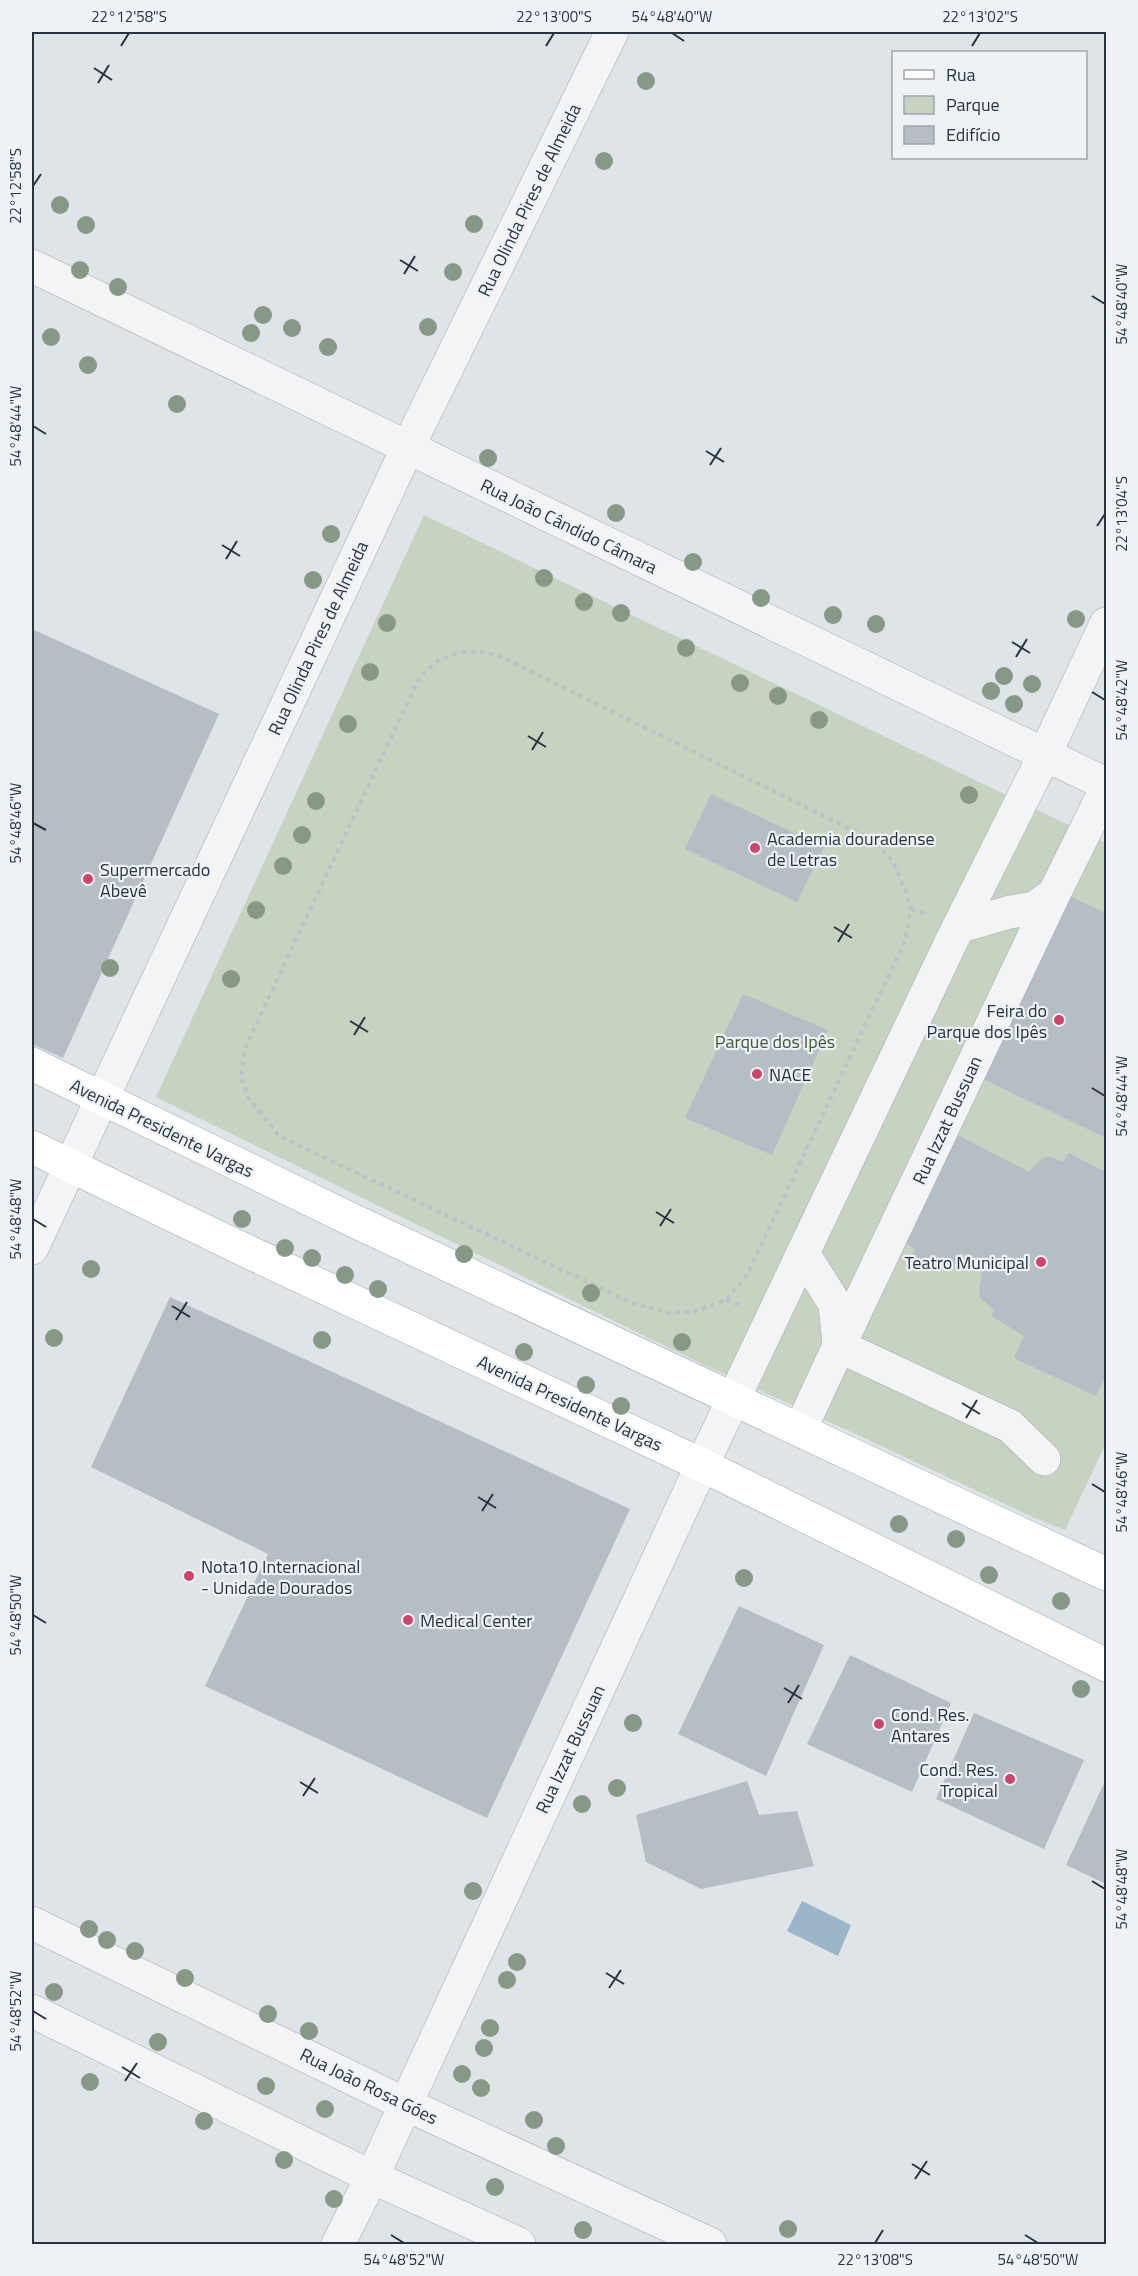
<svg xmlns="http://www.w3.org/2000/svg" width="1138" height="2276" font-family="'Titillium Web',sans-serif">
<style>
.green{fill:#c7d2c0}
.water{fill:#9ab6c8}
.building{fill:#b6bdc5}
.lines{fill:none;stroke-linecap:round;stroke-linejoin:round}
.minor-casing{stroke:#a4abb2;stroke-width:34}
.major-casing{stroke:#9ea9b4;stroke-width:34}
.path{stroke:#bdc2c6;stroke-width:4;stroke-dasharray:4.5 4.5;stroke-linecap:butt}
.minor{stroke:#f2f4f6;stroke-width:33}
.major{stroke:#fff;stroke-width:33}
.tree{fill:#889886}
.ticks{fill:none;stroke:#28333f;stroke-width:2}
.poi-dot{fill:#cc456a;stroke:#eef2f6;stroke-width:2}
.labels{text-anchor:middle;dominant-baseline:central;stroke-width:4.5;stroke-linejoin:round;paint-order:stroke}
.street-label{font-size:18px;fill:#28333f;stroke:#eef2f6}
.poi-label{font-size:18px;fill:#28333f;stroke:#eef2f6;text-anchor:start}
.park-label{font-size:18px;fill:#415a35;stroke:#eef2f6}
.neatline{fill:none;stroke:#28333f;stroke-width:2}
.ticks-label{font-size:15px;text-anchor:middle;fill:#28333f}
</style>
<rect width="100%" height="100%" fill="#dfe4e8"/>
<path class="green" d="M424,515L1106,843V1443L1065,1530L1030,1516L862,1437L702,1364L156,1097Z"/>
<path class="water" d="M802,1901L851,1925L838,1956L787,1931Z"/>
<path class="building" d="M32,629L219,714L63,1058L32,1044Z
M711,794L824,847L797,902L685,849Z
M1069,896L1106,913V1138L983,1079Z
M743,994L828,1030L772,1155L685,1118Z
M956,1134L1029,1172L1039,1161L1045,1157H1052L1063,1162L1069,1153L1106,1172V1375L1096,1396L1014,1358L1024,1336L991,1316L994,1310L980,1298L979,1291L983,1266L961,1253L953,1268L934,1257L927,1268L910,1258L915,1249L901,1240Z
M170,1297L630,1509L487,1818L205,1686L268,1554L91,1467Z
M739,1606L824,1645L766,1776L678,1734Z
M850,1655L951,1703L912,1792L807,1744Z
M974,1713L1084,1760L1044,1849L936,1799Z
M1106,1779V1884L1066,1865Z
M747,1781L759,1815L797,1811L814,1866L701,1889L646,1862L636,1815Z"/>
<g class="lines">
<defs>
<path id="minor" d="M32,266L1106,784
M961,926L1010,912L1034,908L1054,894
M32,1248L407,449L612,32
M800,1430L839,1346L835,1304L804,1255
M1044,1459L1010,1426L839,1346L1054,894L1106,789
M32,1923L405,2104L710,2244
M32,2011L372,2177L519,2244
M338,2244L372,2177L702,1465L952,940L1045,754L1106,624"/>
<path id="major" d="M32,1064L348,1218L1106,1574
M32,1147L234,1245L702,1465L1106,1665"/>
</defs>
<use href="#minor" class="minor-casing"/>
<use href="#major" class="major-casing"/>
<path class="path" d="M462,652H484L504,658L865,836L892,860L905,889L911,909L904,943L747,1275L726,1300L693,1312L669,1313L632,1303L279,1136L249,1099L241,1077L245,1048L420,676L439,660Z
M911,909L925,914
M726,1300L740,1305"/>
<use href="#minor" class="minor"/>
<use href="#major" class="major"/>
</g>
<g class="tree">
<circle cx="646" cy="81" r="9"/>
<circle cx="604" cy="161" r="9"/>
<circle cx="60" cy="205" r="9"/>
<circle cx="474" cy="224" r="9"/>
<circle cx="86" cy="225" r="9"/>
<circle cx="80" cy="270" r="9"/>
<circle cx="453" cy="272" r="9"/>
<circle cx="118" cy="287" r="9"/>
<circle cx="263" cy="315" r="9"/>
<circle cx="428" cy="327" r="9"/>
<circle cx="292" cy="328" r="9"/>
<circle cx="251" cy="333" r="9"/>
<circle cx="51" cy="337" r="9"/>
<circle cx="328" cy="347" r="9"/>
<circle cx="88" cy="365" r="9"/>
<circle cx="177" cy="404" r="9"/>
<circle cx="488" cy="458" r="9"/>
<circle cx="616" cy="513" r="9"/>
<circle cx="331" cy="534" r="9"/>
<circle cx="693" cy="562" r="9"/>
<circle cx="544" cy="578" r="9"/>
<circle cx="313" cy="580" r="9"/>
<circle cx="761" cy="598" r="9"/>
<circle cx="584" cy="602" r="9"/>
<circle cx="621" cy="613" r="9"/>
<circle cx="833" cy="615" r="9"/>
<circle cx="1076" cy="619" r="9"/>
<circle cx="387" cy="623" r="9"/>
<circle cx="876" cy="624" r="9"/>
<circle cx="686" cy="648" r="9"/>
<circle cx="370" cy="672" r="9"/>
<circle cx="1004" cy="676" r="9"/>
<circle cx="740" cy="683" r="9"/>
<circle cx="1032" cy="684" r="9"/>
<circle cx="991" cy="691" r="9"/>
<circle cx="778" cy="696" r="9"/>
<circle cx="1014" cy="704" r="9"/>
<circle cx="819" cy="720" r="9"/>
<circle cx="348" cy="724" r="9"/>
<circle cx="969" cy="795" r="9"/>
<circle cx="316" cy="801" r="9"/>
<circle cx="302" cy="835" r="9"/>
<circle cx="283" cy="866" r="9"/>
<circle cx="256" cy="910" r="9"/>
<circle cx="110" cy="968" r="9"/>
<circle cx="231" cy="979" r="9"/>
<circle cx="242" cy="1219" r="9"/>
<circle cx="285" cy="1248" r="9"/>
<circle cx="464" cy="1254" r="9"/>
<circle cx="312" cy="1258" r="9"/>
<circle cx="91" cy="1269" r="9"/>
<circle cx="345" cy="1275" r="9"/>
<circle cx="378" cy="1289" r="9"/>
<circle cx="591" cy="1293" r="9"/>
<circle cx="54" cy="1338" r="9"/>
<circle cx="322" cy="1340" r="9"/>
<circle cx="682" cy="1342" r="9"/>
<circle cx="524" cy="1352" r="9"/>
<circle cx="586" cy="1385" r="9"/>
<circle cx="621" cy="1406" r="9"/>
<circle cx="899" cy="1524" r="9"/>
<circle cx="956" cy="1539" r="9"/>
<circle cx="989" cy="1575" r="9"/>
<circle cx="744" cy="1578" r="9"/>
<circle cx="1061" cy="1601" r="9"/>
<circle cx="1081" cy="1689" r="9"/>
<circle cx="633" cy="1723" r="9"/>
<circle cx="617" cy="1788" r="9"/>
<circle cx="582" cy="1804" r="9"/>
<circle cx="473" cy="1891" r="9"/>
<circle cx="89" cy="1929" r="9"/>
<circle cx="107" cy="1940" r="9"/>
<circle cx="135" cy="1951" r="9"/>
<circle cx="517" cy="1962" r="9"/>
<circle cx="185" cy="1978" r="9"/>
<circle cx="507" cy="1980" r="9"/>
<circle cx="54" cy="1992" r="9"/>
<circle cx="268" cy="2014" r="9"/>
<circle cx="490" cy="2028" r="9"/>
<circle cx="309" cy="2031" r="9"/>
<circle cx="158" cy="2042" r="9"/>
<circle cx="484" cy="2048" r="9"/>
<circle cx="462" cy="2074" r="9"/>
<circle cx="90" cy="2082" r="9"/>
<circle cx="266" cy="2086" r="9"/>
<circle cx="481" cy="2088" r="9"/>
<circle cx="325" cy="2109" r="9"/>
<circle cx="534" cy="2120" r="9"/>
<circle cx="204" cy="2121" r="9"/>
<circle cx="556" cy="2146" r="9"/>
<circle cx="284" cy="2160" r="9"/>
<circle cx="495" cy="2187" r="9"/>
<circle cx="334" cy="2199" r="9"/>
<circle cx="788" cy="2229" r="9"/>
<circle cx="583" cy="2230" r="9"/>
</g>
<path class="ticks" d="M672,33L684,41M121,46L129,33M546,46L554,33M972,46L980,33M94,68L112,80M98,83L109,65M33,186L41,174M400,260L418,271M404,274L415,256M1092,296L1105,304M33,426L46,434M706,451L724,462M710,465L721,448M1097,526L1105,514M222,545L240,556M226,559L237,541M1012,642L1030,653M1016,657L1027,639M1092,692L1105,700M528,736L546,747M532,750L543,732M33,823L46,830M834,927L852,938M838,942L849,924M350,1021L368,1032M354,1035L365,1017M1092,1088L1105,1096M656,1212L674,1223M33,1219L46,1227M660,1226L671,1209M172,1306L190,1317M176,1320L187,1302M962,1403L980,1414M966,1418L977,1400M1092,1484L1105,1492M478,1497L496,1508M482,1511L493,1494M33,1615L46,1623M784,1688L802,1699M788,1703L799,1685M300,1782L318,1793M303,1796L315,1778M1092,1881L1105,1889M606,1973L624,1984M609,1988L621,1970M33,2011L46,2019M122,2067L140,2078M125,2081L137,2063M912,2164L930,2175M915,2179L927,2161M391,2235L404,2243M1025,2235L1038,2243M875,2243L883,2230"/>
<g class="poi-dot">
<circle cx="755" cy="848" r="6"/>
<circle cx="88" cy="879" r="6"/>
<circle cx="1059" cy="1020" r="6"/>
<circle cx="757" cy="1074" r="6"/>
<circle cx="1041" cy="1262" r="6"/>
<circle cx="189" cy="1576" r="6"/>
<circle cx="408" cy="1620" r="6"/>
<circle cx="879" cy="1724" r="6"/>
<circle cx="1010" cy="1779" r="6"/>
</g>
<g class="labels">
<g class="street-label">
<text transform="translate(529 200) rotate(-64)">Rua Olinda Pires de Almeida</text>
<text transform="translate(569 526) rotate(26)">Rua João Cândido Câmara</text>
<text transform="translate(318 638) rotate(-65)">Rua Olinda Pires de Almeida</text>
<text transform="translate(947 1120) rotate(-65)">Rua Izzat Bussuan</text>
<text transform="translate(162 1128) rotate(26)">Avenida Presidente Vargas</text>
<text transform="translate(570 1403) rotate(25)">Avenida Presidente Vargas</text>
<text transform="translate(570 1749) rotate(-65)">Rua Izzat Bussuan</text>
<text transform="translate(369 2086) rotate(26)">Rua João Rosa Góes</text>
</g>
<g class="poi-label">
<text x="767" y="838">Academia douradense<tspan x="767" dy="21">de Letras</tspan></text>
<text x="100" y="869">Supermercado<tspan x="100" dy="21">Abevê</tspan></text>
<text x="1047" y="1010" text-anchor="end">Feira do<tspan x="1047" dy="21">Parque dos Ipês</tspan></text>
<text x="769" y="1074">NACE</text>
<text x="1029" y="1262" text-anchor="end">Teatro Municipal</text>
<text x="201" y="1566">Nota10 Internacional<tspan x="201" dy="21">- Unidade Dourados</tspan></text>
<text x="420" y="1620">Medical Center</text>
<text x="891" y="1714">Cond. Res.<tspan x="891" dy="21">Antares</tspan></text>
<text x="998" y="1769" text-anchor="end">Cond. Res.<tspan x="998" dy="21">Tropical</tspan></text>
</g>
<g class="park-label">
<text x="775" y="1041">Parque dos Ipês</text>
</g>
</g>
<rect width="1138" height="2276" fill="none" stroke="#eef2f6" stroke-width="66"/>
<rect x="892" y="51" width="195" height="108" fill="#eef2f6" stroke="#9fa6ad" stroke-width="1.5"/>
<rect x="904" y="70" width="30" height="9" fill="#ffffff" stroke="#9fa6ad" stroke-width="1.5"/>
<text x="946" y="81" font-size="18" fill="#28333f">Rua</text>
<rect x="904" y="96" width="30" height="18" fill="#c7d2c0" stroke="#9fa6ad" stroke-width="1.5"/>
<text x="946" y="111" font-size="18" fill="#28333f">Parque</text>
<rect x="904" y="126" width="30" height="18" fill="#b6bdc5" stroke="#9fa6ad" stroke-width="1.5"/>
<text x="946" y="141" font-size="18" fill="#28333f">Edifício</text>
<rect x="33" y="33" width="1072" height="2210" class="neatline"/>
<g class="ticks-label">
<text x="129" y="22">22°12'58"S</text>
<text x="554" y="22">22°13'00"S</text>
<text x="672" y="22">54°48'40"W</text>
<text x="980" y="22">22°13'02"S</text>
<text transform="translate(16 186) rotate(-90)" y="5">22°12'58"S</text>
<text transform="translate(1122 304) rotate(-90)" y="5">54°48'40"W</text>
<text transform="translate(16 426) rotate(-90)" y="5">54°48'44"W</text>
<text transform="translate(1122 514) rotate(-90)" y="5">22°13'04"S</text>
<text transform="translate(1122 700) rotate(-90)" y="5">54°48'42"W</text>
<text transform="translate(16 823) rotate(-90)" y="5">54°48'46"W</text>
<text transform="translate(1122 1096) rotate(-90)" y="5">54°48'44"W</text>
<text transform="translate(16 1219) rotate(-90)" y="5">54°48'48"W</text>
<text transform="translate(1122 1492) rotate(-90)" y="5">54°48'46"W</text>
<text transform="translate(16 1615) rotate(-90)" y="5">54°48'50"W</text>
<text transform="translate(1122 1889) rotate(-90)" y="5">54°48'48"W</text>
<text transform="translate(16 2011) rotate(-90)" y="5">54°48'52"W</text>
<text x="404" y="2265">54°48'52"W</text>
<text x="875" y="2265">22°13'08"S</text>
<text x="1038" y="2265">54°48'50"W</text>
</g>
</svg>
